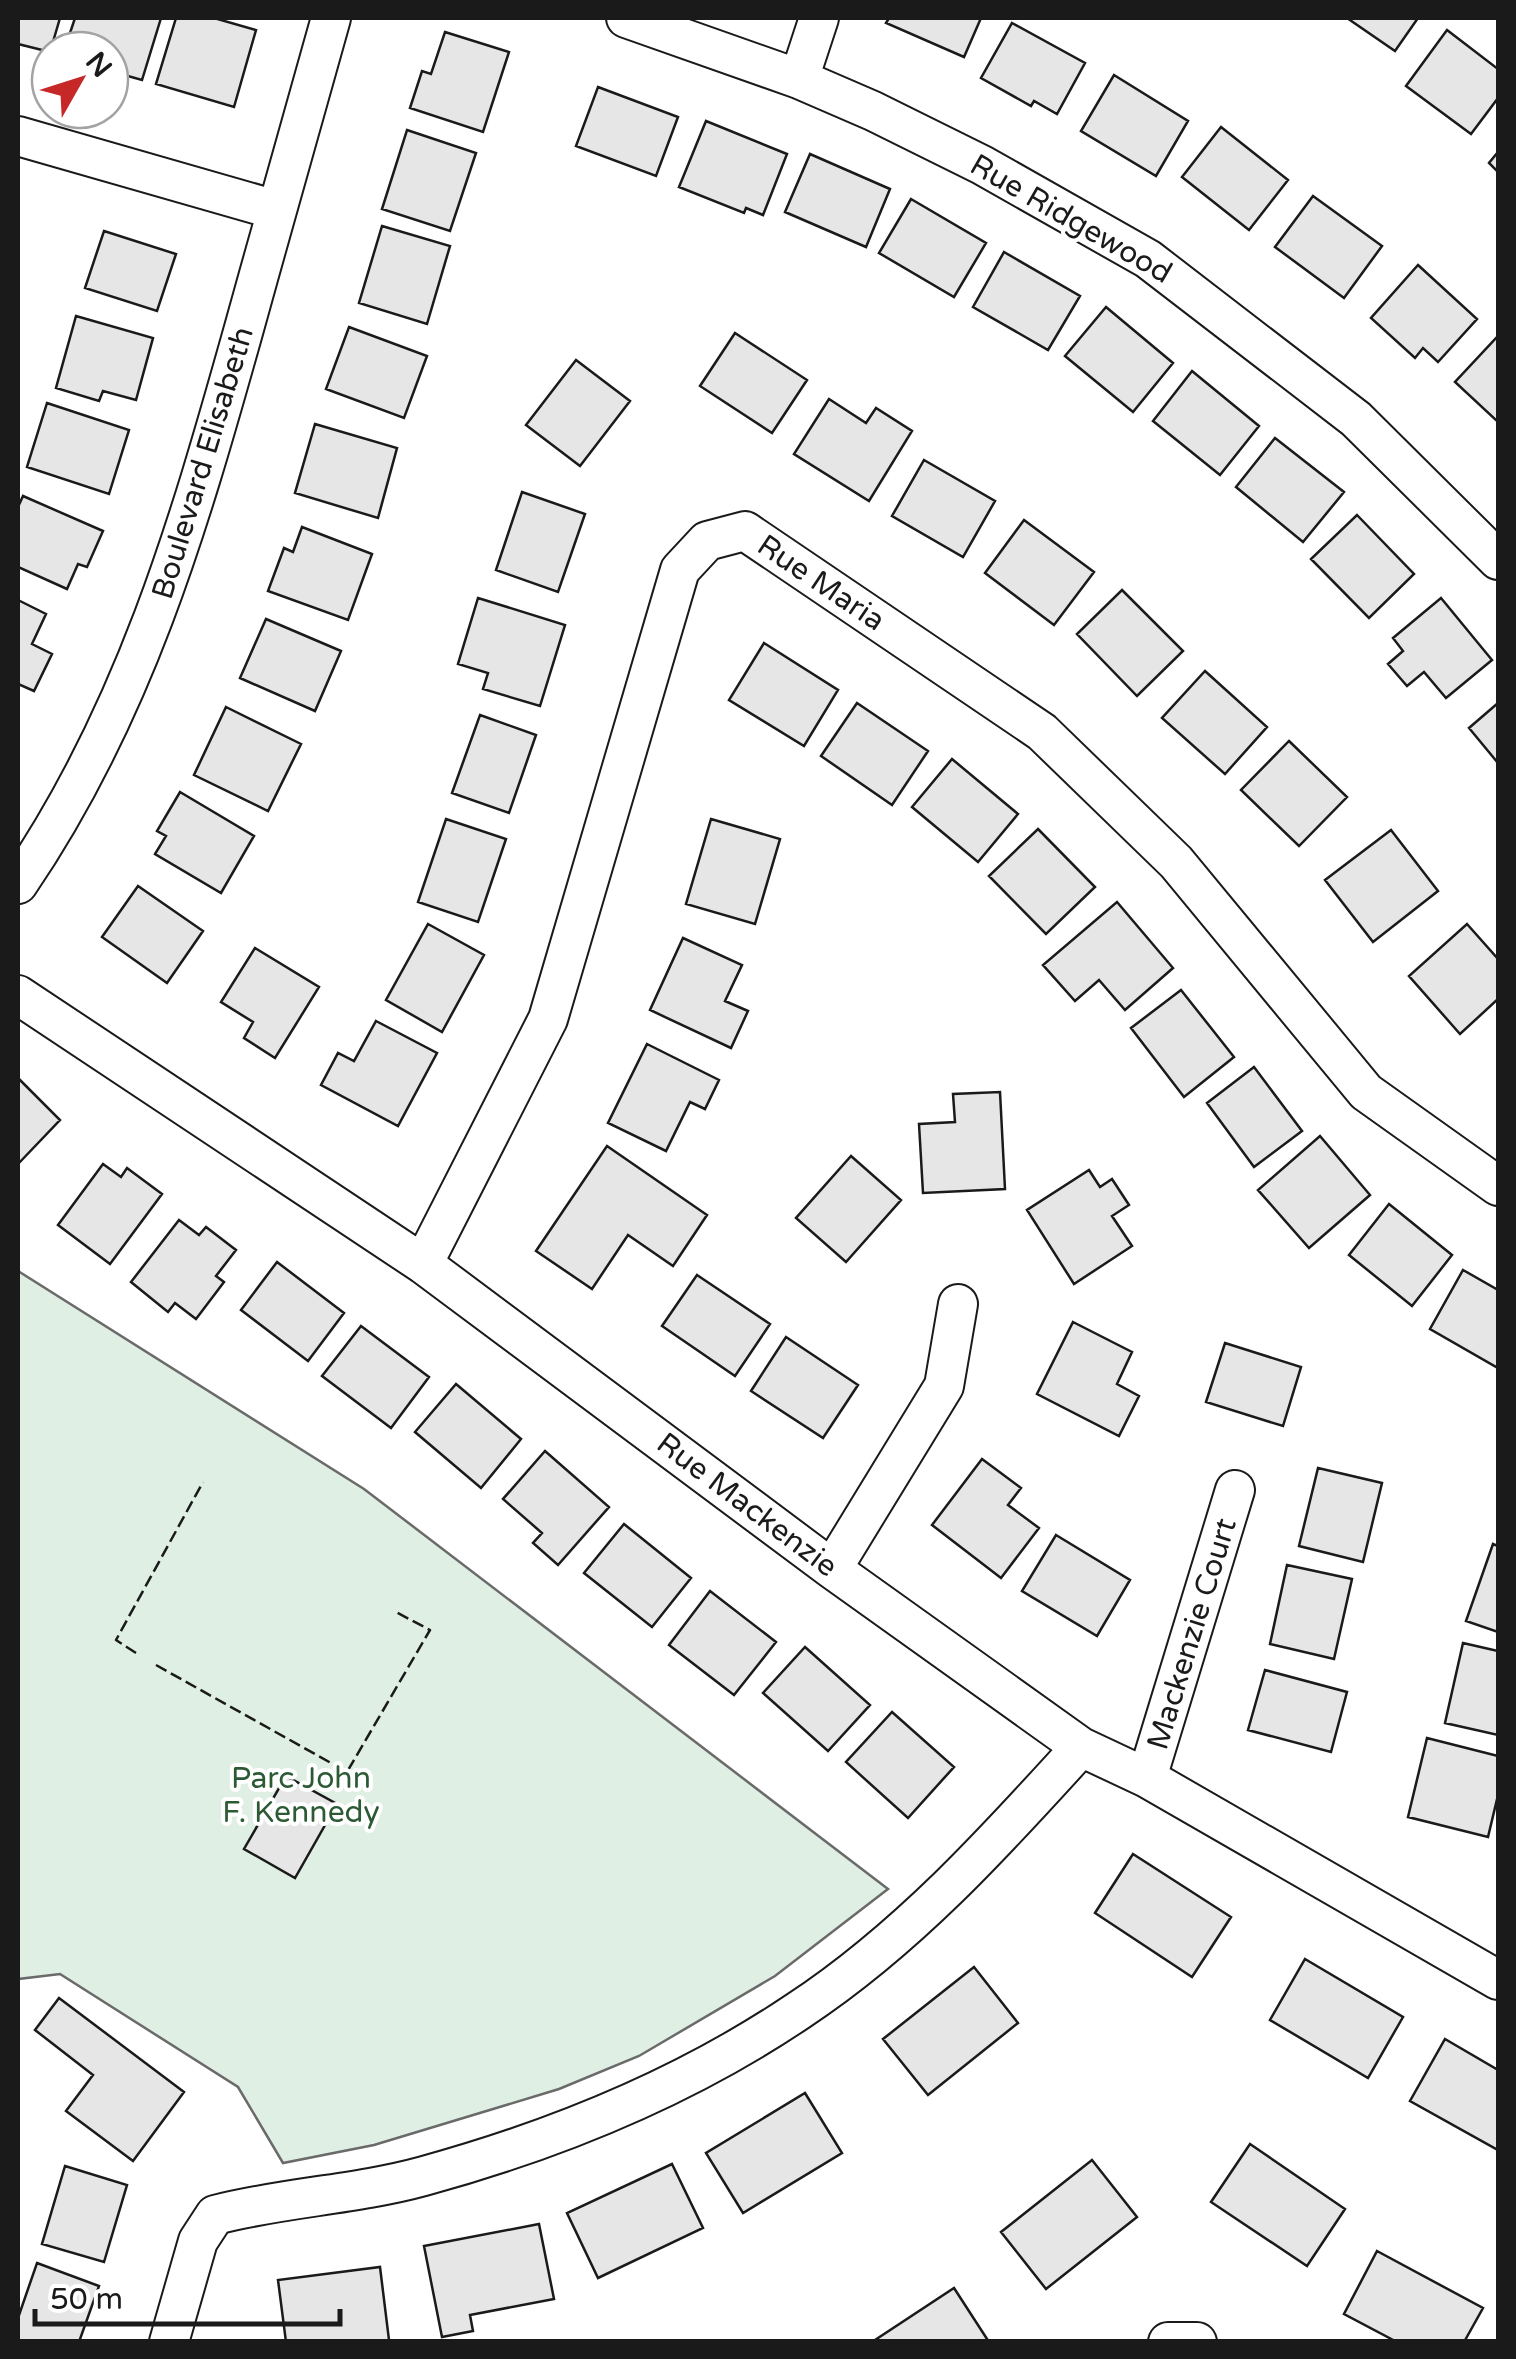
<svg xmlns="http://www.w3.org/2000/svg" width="1516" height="2359" font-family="'Varela Round',sans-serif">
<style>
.green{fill:#e0efe3;stroke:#6a6a6a;stroke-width:2.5}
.building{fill:#e6e6e6;stroke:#1a1a1a;stroke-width:2.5}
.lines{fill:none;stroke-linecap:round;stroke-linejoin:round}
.minor-casing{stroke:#1a1a1a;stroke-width:42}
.minor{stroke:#fff;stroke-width:38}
.fence{stroke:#1a1a1a;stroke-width:2.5;stroke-dasharray:12 5;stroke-linecap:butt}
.labels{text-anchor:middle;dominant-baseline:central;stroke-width:8;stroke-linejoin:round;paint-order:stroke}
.street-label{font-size:30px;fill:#1a1a1a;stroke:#fff}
.park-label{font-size:30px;fill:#2b5a34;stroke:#fff}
</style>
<rect width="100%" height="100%" fill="#fff"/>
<path class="green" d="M18,1271L364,1489L888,1889L775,1976L639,2056L559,2089L374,2145L283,2163L238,2087L60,1974L18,1979Z"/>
<path class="building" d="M18,18H60L50,52L18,44Z
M75,18H161L142,80L110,71V50H93L94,47L68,39Z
M176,18H214L256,30L234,107L156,84Z
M889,18H981L964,57L886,23Z
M1347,18H1418L1395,51Z
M1012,23L1085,63L1057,114L1034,101L1031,106L981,78Z
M1447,30L1498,69V98L1471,134L1406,86Z
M445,32L509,52L483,132L410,108L422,71L431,74Z
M1114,75L1188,121L1156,176L1081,131Z
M598,87L678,117L656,176L576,146Z
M706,121L787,154L763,215L746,208L744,213L679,187Z
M1221,127L1288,180L1249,230L1182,177Z
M407,130L476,153L450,231L382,209Z
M1498,152V172L1489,163Z
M810,154L890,189L866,247L785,212Z
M1313,196L1382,246L1344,298L1275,247Z
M911,199L986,243L954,297L879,253Z
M382,226L450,246L427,324L359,303Z
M104,231L176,254L157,311L85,288Z
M1004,252L1080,296L1048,350L973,307Z
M1418,265L1477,319L1438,362L1423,348L1415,358L1371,318Z
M1106,307L1173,363L1133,412L1065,356Z
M76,316L153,338L136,400L103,391L99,401L56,388Z
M349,327L427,356L404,418L326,389Z
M735,333L807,380L772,433L700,386Z
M1498,336V422L1455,382Z
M576,360L630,401L580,466L526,425Z
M1192,371L1259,426L1220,475L1153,421Z
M829,399L866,423L876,408L912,431L869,501L794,454Z
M47,403L129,430L109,494L27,467Z
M315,424L397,448L378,518L295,493Z
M1275,438L1344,492L1303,542L1236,487Z
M924,460L995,501L963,557L892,516Z
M522,492L585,514L558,592L496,570Z
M23,496L103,531L87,567L78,564L67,589L18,567V507Z
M1357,515L1414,574L1369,618L1311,559Z
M1024,520L1094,572L1054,625L985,573Z
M302,527L372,554L348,620L268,591L284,548L293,552Z
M1122,590L1183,651L1137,696L1077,634Z
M478,598L565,625L540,706L483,689L488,673L458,664Z
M1441,598L1492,660L1446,698L1424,672L1407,686L1388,664L1403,651L1393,638Z
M18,600L46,614L32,644L52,654L34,691L18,684Z
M266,619L341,651L315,711L240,678Z
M764,643L838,690L804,746L729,700Z
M1205,671L1267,727L1225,774L1162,718Z
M857,703L928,751L892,805L821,756Z
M1498,703V763L1469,728Z
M226,707L301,744L268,811L194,775Z
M480,715L536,735L509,813L452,793Z
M1289,741L1347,797L1299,846L1241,790Z
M952,759L1018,814L978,862L912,807Z
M180,792L254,836L221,893L155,854L166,836L157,831Z
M446,819L506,839L478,922L418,902Z
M711,819L780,839L755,924L686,904Z
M1038,829L1095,887L1046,934L989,876Z
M1391,830L1438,891L1373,942L1325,880Z
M138,886L203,931L167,983L102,937Z
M1117,902L1173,968L1125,1010L1099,980L1075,1001L1043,965Z
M428,924L484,955L442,1032L386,1000Z
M1467,924L1498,959V999L1460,1034L1409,976Z
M683,938L742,965L725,1001L748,1011L731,1048L650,1010Z
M255,948L319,987L275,1058L244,1038L253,1022L221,1002Z
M1181,990L1234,1057L1184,1097L1131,1028Z
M376,1021L437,1053L398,1126L321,1085L338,1053L354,1061Z
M647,1044L719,1080L705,1109L690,1102L666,1151L608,1123Z
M1254,1067L1302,1131L1254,1167L1207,1103Z
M18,1078L60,1120L18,1164Z
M1000,1092L1005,1189L923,1193L919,1124L955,1122L953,1094Z
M1320,1136L1370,1195L1309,1248L1258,1190Z
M607,1146L707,1215L673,1266L628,1235L592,1289L536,1251Z
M851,1156L901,1200L846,1262L796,1218Z
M103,1164L121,1177L127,1168L162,1194L110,1264L58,1225Z
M1089,1170L1100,1187L1112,1179L1129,1205L1112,1216L1132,1246L1074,1284L1027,1210Z
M1389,1204L1452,1255L1412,1306L1349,1255Z
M179,1220L199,1235L206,1227L236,1250L216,1276L224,1282L196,1319L175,1303L168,1312L131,1282Z
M277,1262L344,1313L308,1361L241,1310Z
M1463,1270L1498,1290V1368L1430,1329Z
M697,1275L770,1324L735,1376L662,1326Z
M1073,1322L1132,1352L1117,1384L1139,1396L1119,1436L1037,1394Z
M361,1326L429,1377L391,1428L322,1376Z
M786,1337L858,1385L823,1438L751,1391Z
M1225,1343L1301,1367L1283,1426L1206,1402Z
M456,1384L521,1439L481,1488L415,1432Z
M545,1451L609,1507L558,1565L533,1543L542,1533L503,1499Z
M982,1459L1021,1488L1008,1505L1039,1528L1001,1578L932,1525Z
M1318,1468L1382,1483L1363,1562L1299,1546Z
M624,1524L691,1578L652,1627L584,1573Z
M1056,1535L1130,1580L1097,1636L1022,1591Z
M1493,1544L1498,1546V1632L1466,1621Z
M1287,1565L1352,1579L1334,1659L1270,1644Z
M710,1591L776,1642L734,1695L669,1645Z
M1463,1643L1498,1651V1735L1445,1723Z
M805,1647L870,1705L828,1751L763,1693Z
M1265,1670L1347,1692L1331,1752L1248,1730Z
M892,1712L954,1767L908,1818L846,1762Z
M1427,1738L1498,1756V1795L1488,1837L1408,1817Z
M286,1776L337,1804L295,1878L244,1849Z
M1133,1854L1231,1917L1192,1977L1095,1913Z
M1305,1959L1403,2017L1368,2078L1270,2020Z
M974,1967L1018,2023L928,2095L883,2039Z
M59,1998L184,2092L133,2161L66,2111L93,2075L35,2030Z
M1445,2039L1498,2070V2150L1410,2101Z
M805,2093L842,2153L743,2213L706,2153Z
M1250,2144L1345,2209L1307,2266L1211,2202Z
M1092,2160L1137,2217L1046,2289L1001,2232Z
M672,2164L703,2228L598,2278L567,2213Z
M65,2166L127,2185L104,2262L42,2244Z
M539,2224L554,2299L470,2315L473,2331L442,2337L424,2246Z
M1377,2251L1483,2308L1464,2342H1397L1344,2314Z
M37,2263L99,2286L79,2342H18V2318Z
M380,2267L389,2340L286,2342L278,2280Z
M954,2288L989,2342H872Z"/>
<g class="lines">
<defs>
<path id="minor" d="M626,18L799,79L873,111L982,165L1148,259L1356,419L1498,560
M799,79L819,18
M18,136L276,210
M18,884C134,714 188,528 243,332C272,227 302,122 331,18
M18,995L423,1264L832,1569L1081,1747L1147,1778L1498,1980
M423,1264L548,1019L680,570L707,541L745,531L1042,732L1176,862L1366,1092L1498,1186
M832,1569L944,1386L958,1304
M1147,1778L1235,1490
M169,2342L198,2241L215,2215C284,2197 355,2195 424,2176C555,2140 685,2087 798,2011C906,1940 995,1842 1081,1747
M1168,2342H1197"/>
</defs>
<use href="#minor" class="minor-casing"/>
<use href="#minor" class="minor"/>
<path class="fence" d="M136,1653L116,1640L203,1482
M156,1665L347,1772L430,1630L394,1611"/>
</g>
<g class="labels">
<g class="street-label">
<text transform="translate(1071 219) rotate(30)">Rue Ridgewood</text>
<text transform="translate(203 463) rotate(-73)">Boulevard Elisabeth</text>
<text transform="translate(821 583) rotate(34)">Rue Maria</text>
<text transform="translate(747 1505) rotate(37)">Rue Mackenzie</text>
<text transform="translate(1192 1634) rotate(-73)">Mackenzie Court</text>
</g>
<g class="park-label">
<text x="301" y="1778">Parc John<tspan x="301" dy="34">F. Kennedy</tspan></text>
</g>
</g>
<rect width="1516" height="2359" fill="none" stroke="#1a1a1a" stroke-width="40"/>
<g transform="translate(80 80) rotate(51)"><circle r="48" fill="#ffffff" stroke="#a3a3a3" stroke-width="2.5"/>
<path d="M0-8L18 38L0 25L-18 38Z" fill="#c62828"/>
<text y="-15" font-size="28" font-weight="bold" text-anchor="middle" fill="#1a1a1a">N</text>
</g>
<path d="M35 2309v15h305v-15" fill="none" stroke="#1a1a1a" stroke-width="5"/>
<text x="50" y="2309" font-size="30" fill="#1a1a1a" stroke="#ffffff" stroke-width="8" paint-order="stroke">50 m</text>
</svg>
